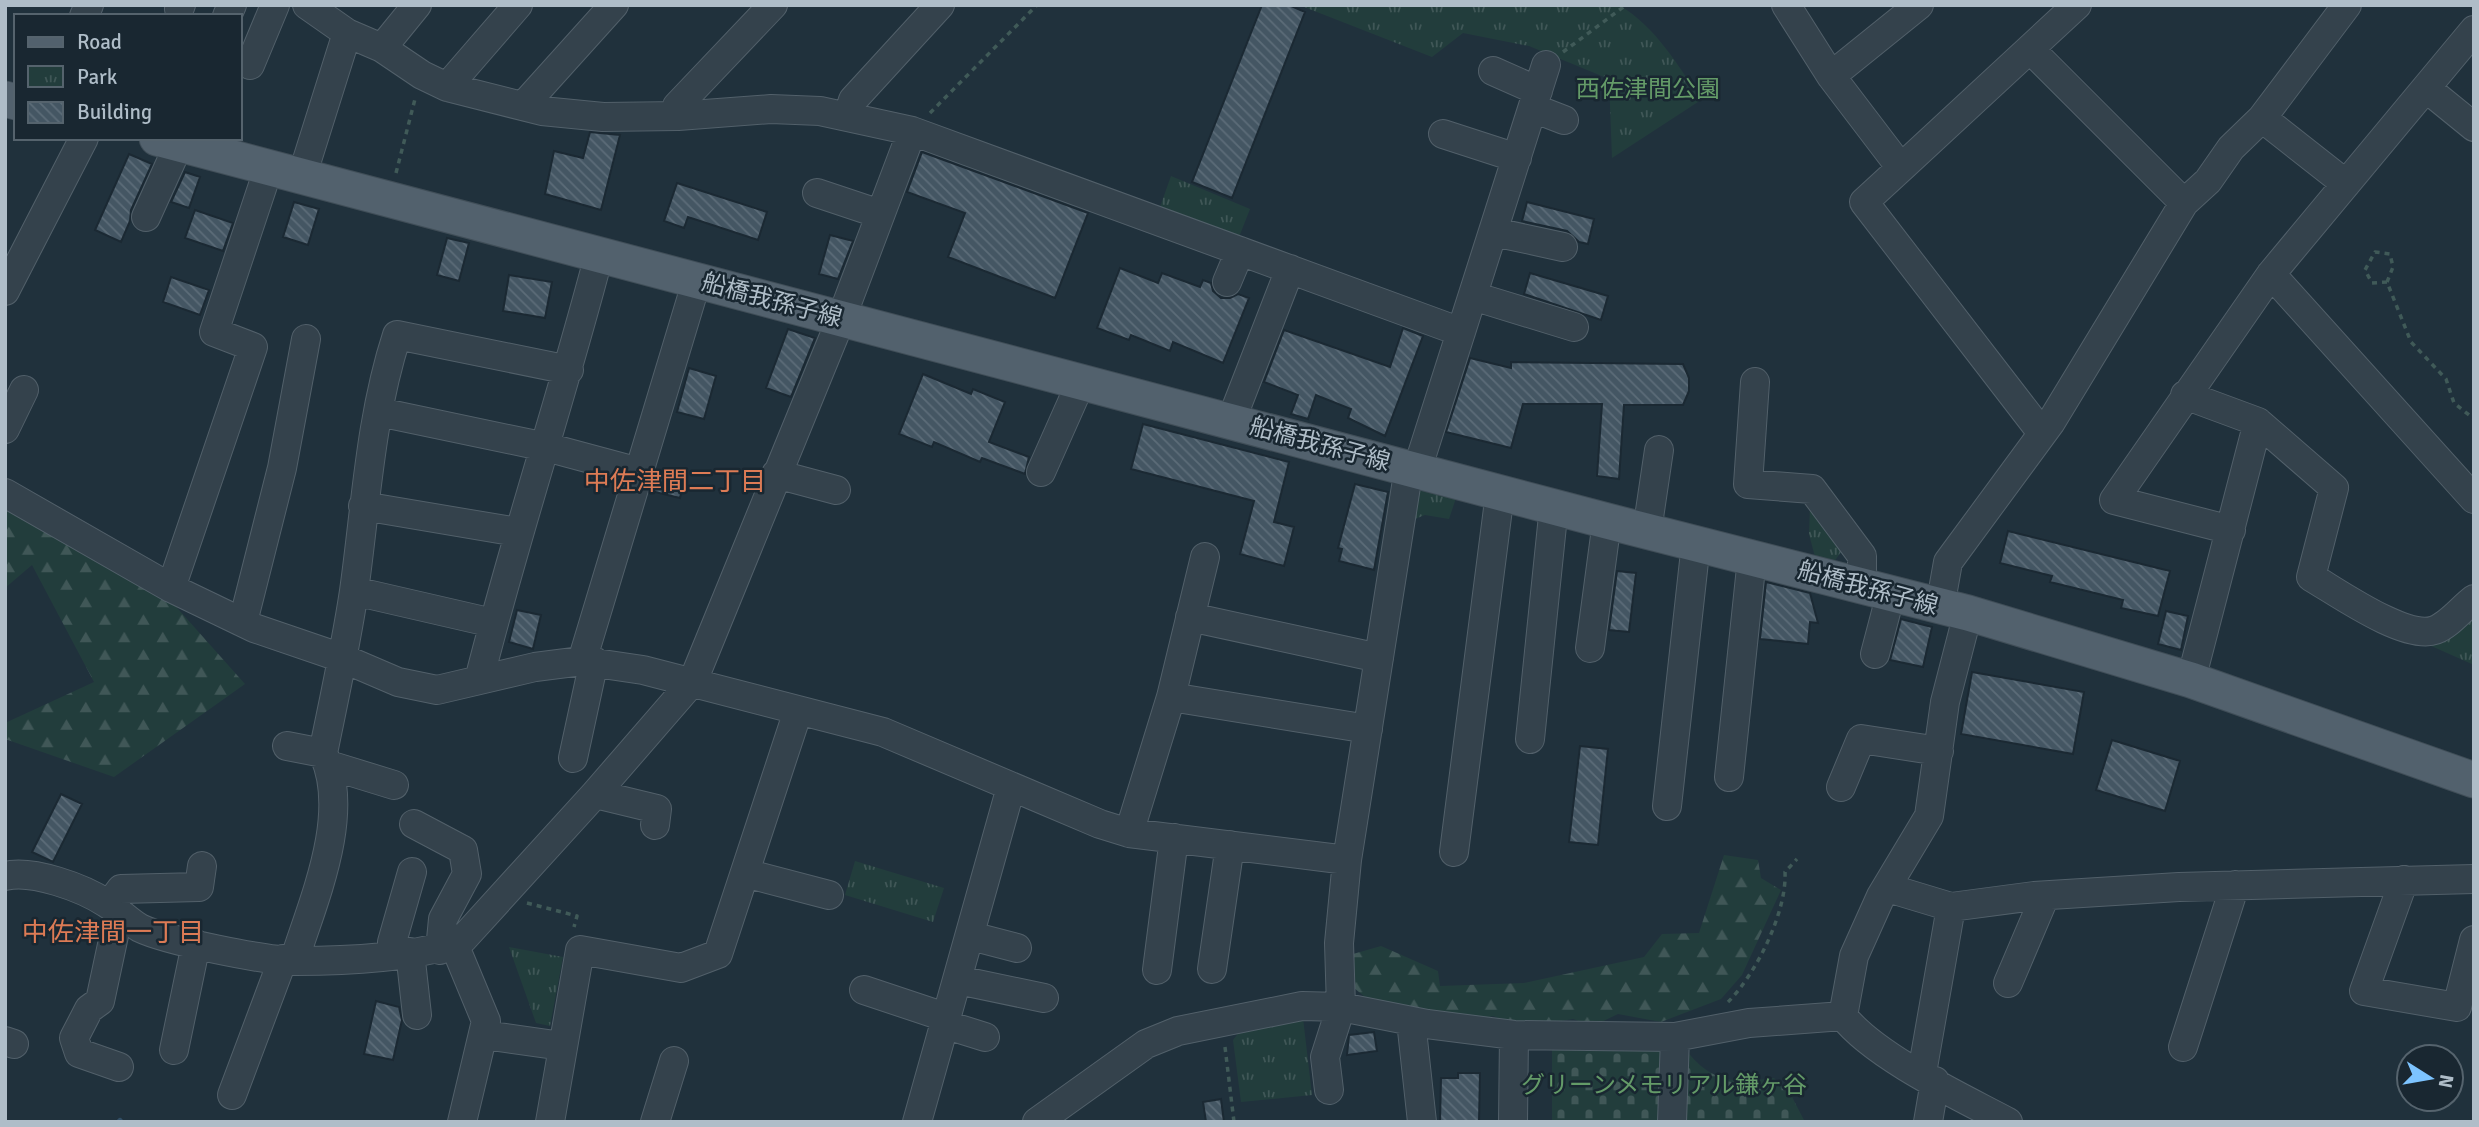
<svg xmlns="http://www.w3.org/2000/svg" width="2479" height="1127" font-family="Signika,'Noto Sans JP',sans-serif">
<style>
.forest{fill:url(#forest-firs)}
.cemetery{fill:url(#cemetery-stones)}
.park{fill:url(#park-tufts)}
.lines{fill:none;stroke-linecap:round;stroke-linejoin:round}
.stream{stroke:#324f66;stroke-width:6}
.building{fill:url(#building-back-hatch);stroke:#1b2933;stroke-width:2}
.minor-casing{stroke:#52606a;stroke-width:30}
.major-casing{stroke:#404e58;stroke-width:37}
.path{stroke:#405a58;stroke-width:3.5;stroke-dasharray:5 5;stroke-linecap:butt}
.minor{stroke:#34424c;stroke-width:28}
.major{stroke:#52616d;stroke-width:35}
.labels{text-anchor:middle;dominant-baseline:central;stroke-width:5;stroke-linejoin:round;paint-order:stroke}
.park-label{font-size:24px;fill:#649b68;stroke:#192731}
.street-label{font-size:24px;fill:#afbdc8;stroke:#192731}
.neighbourhood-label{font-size:26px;fill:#dd7b55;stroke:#192731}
</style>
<defs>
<pattern id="forest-firs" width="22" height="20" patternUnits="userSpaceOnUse" patternTransform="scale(1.75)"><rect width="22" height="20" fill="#223d3c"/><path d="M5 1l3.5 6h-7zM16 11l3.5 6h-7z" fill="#405757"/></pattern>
<pattern id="cemetery-stones" width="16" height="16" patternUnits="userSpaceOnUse" patternTransform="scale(1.75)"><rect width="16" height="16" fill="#223d3c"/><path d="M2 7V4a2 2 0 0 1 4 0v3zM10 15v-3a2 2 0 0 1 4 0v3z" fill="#405757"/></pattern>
<pattern id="park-tufts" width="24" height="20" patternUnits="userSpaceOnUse" patternTransform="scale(1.75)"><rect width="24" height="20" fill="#223d3c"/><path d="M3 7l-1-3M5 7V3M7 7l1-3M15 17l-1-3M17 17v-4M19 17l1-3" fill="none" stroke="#405757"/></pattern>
<pattern id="building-back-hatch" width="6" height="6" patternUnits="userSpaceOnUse" patternTransform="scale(1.75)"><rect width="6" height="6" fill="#445663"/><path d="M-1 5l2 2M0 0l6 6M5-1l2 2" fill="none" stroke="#5c6c78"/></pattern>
</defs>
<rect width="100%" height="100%" fill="#20313c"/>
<path class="forest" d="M5,508L171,601L245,684L114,777L5,739V723L94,682L32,565L5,588Z
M1724,855L1758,860L1761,878L1781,890L1742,975L1721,999L1661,1022L1618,1014L1593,1026L1573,1019L1524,1027L1493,1016L1460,1025L1441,1014L1365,997L1348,983L1353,954L1381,946L1438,971L1440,986L1524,983L1644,957L1662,934L1699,933Z"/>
<path class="cemetery" d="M1683,1046C1709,1082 1732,1084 1774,1078L1791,1095L1805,1122H1552V1050Z"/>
<path class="park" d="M1299,5H1619C1655,26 1679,66 1701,100L1612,158L1609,79L1529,46L1463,33L1432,57Z
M1171,176L1250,209L1239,237L1160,207Z
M1423,489L1456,498L1449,519L1425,515L1410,521L1417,493Z
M1810,505L1845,546L1834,562L1815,557L1809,534Z
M2474,605V665L2429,645Z
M855,861L944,888L933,922L845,895Z
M509,947L563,957L550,1026L536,1023Z
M1303,1018L1312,1095L1241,1102L1233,1040L1240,1031Z"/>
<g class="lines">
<path class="stream" d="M119,1122L120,1121"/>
</g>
<path class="building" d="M1262,5H1289L1305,12L1232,198L1192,182Z
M590,132L620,135L601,210L545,194L554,151L583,158Z
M922,152L1088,213L1055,298L948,257L965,213L907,192Z
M129,154L152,164L131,210L130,221L121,242L95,230Z
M185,172L200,177L189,208L171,202Z
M677,183L767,212L758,240L688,217L684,228L664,221Z
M294,202L319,209L308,245L283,237Z
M1527,202L1594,219L1588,244L1579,242L1567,231L1522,221Z
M195,210L233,223L223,251L185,238Z
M830,235L853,241L838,279L819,274Z
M447,238L469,243L459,281L437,275Z
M1120,268L1158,283L1162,273L1200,287L1203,280L1211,283L1213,291L1221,298H1230L1238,294L1249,298L1223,363L1173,342L1170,351L1131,335L1129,340L1097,328Z
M1530,273L1608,296L1601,320L1524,294Z
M509,275L552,282L545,318L503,311Z
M171,277L209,290L200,315L163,302Z
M1403,328L1423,336L1385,436L1348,418L1351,409L1316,395L1308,419L1291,414L1298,395L1264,382L1284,330L1390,367Z
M788,329L815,338L791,397L766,388Z
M1470,358L1511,368V362L1683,364L1689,378V391L1683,405H1624L1619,479L1597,476L1602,404H1523L1511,448L1446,432Z
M689,368L716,376L704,419L677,412Z
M923,374L971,394L973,389L1005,402L989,442L1029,457L1025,474L982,458L980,462L934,442L932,447L899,434Z
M1143,424L1289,462L1274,522L1294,527L1284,566L1240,554L1254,501L1131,469Z
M657,471L685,478L680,498L651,491Z
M1355,484L1388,492L1374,570L1339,561L1342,549L1338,548Z
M2008,531L2170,571L2158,616L2121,608L2123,600L2050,582L2052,576L2000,563Z
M1617,571L1636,573L1629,632L1609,630Z
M1766,582L1810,593L1818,623L1810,622L1808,644L1760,639Z
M517,610L541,615L533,649L509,642Z
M2166,611L2188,616L2181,650L2158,644Z
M1901,619L1932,627L1923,667L1890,660Z
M1972,672L2084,692L2073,754L1961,734Z
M2112,740L2180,761L2165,811L2096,790Z
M1580,746L1608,749L1598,845L1569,842Z
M61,794L82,804L53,862L32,852Z
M376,1001L399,1007L402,1020L393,1060L364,1054Z
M1374,1032L1377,1051L1347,1055L1349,1035Z
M1458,1073H1480L1479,1122H1440L1441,1078H1458Z
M1221,1099L1224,1122H1206L1203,1102Z"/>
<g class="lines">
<defs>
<path id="minor" d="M307,5L347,33L382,48L422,75L447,87L542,111L603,117L678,116L771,109L820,111L912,131L1461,332
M1786,5L1831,76L1901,168L1864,202L2042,433
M179,9L181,5
M84,16L89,5
M227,16L232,5
M382,48L417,5
M2031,50L2184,203
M250,65L275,5
M1493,71L1538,91
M1831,76L1919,5
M447,87L518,5
M2426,88L2474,127
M523,106L614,5
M1533,108L1564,120
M678,116L677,106L773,5
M848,116L853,100L940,5
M2262,118L2346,184
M1443,134L1517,158
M1901,168L2077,5
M302,176L347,33
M817,193L880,214
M146,217L179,144
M1494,232L1563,247
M2271,274L2474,499
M1227,282L1240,251
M5,291L84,138
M1473,296L1574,327
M1755,382L1748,484L1812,489L1862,556V586
M2185,395L2258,422
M379,412L546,447L639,472
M1231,421L1290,269
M5,429L24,390
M1041,472L1081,382
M776,474L836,490
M5,493L171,588L254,628L342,658L398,682L437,690L535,667L582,661L643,670L883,732L1100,824L1129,833L1347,860
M363,506L517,532
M2231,530L2114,500L2271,274L2474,30
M1647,531L1659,450
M171,588L253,347L214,332L269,167
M354,591L493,623
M1940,607L1948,562L2051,422L2184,203L2208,181L2231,148L2262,118L2347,5
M1968,613L1945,702L1929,816L1881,896L1854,956L1843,1016C1875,1057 1961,1097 2008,1122
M1190,617L1379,658
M243,622L282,468L306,339
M1590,648L1607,521
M1875,654L1891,593
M582,661L697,280
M479,680C515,537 562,397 599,255
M2191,680L2258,422L2334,488L2311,577C2337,592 2406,641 2435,630C2449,625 2462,608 2474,599
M1171,697L1368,729
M1530,739L1554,506
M287,746L323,753
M573,758L594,661
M329,765L394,785
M1729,777L1752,558
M1841,787L1861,739L1939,751
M595,794L657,809L655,825
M1667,806L1696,543
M414,824L463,850L467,874L443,919L440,950
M1129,833L1171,697L1205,557
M1454,852L1500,493
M745,873L829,895
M5,876C32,869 83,888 106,903C118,910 128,921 140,928C167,941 266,961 296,961C342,961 423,958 463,939L595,794L693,681L841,319L912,131
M2404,880L2364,991L2457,1007L2474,940
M1888,888L1951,907L2034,896L2179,887L2474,879
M109,905L121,889L199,887L202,866
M119,912L100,1001L89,1009L74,1038L79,1053L119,1067
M971,936L1017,948
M454,944L486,1021L462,1122
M410,952L417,1015
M393,954L392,942L412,872
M294,961C313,901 352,814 323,753C334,699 346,645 354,591C366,505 370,418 397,335L569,370
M1212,969L1230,845
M1157,970L1174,838
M958,980L1044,998
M2008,983L2045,896
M864,990L945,1017L953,1027L985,1037
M1411,1021L1422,1122
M484,1035L562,1046
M5,1041L14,1044
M2183,1047L2235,885
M174,1050L196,944
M1922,1073L1951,907
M1329,1090L1325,1057L1341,1007L1339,943L1347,860L1407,480L1417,470L1546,65
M232,1095L283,959
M550,1122L580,950L681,968L718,954L798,711
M655,1122L674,1061
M917,1122L1011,787
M1037,1122L1146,1044L1178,1031L1302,1006L1341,1007L1427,1024L1514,1035L1675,1037L1749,1023L1843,1016
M1513,1122L1514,1035
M1672,1122L1675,1037
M1928,1122L1935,1081"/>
<path id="major" d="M5,99L16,102
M157,138L1607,521L1968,613L2191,680L2474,780"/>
</defs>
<use href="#minor" class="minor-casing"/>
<use href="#major" class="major-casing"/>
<path class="path" d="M1563,52L1626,5
M930,113L1037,5
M396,173L415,99
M2387,282L2372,283L2365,270L2375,252L2390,254L2393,267L2387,282L2411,342L2446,379L2454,403L2474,419
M527,903L577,916L574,927
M1728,1002C1756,974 1787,912 1785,872L1797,859
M1225,1047L1234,1122"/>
<use href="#minor" class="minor"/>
<use href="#major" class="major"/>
</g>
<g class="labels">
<g class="park-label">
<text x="1648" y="89">西佐津間公園</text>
<text x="1664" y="1085">グリーンメモリアル鎌ヶ谷</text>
</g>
<g class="street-label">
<text transform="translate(772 300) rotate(15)">船橋我孫子線</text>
<text transform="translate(1320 444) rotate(15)">船橋我孫子線</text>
<text transform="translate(1868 588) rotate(15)">船橋我孫子線</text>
</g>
<g class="neighbourhood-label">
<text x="675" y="482">中佐津間二丁目</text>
<text x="113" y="933">中佐津間一丁目</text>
</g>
</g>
<rect width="2479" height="1127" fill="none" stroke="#afbdc8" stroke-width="14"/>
<rect x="14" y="14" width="228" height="126" fill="#192731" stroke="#55636d" stroke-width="2"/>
<rect x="28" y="37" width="35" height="10" fill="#52616d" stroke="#55636d" stroke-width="2"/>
<text x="77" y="49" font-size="21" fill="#afbdc8">Road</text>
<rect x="28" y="66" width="35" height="21" fill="url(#park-tufts)" stroke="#55636d" stroke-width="2"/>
<text x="77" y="84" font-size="21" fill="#afbdc8">Park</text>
<rect x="28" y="102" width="35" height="21" fill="url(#building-back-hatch)" stroke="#55636d" stroke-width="2"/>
<text x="77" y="119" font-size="21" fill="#afbdc8">Building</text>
<g transform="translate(2430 1078) rotate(101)"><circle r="33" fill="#192731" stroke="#55636d" stroke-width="2"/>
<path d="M0-5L12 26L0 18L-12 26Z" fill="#7dc4ff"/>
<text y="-10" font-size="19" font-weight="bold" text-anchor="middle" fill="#afbdc8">N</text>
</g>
</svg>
